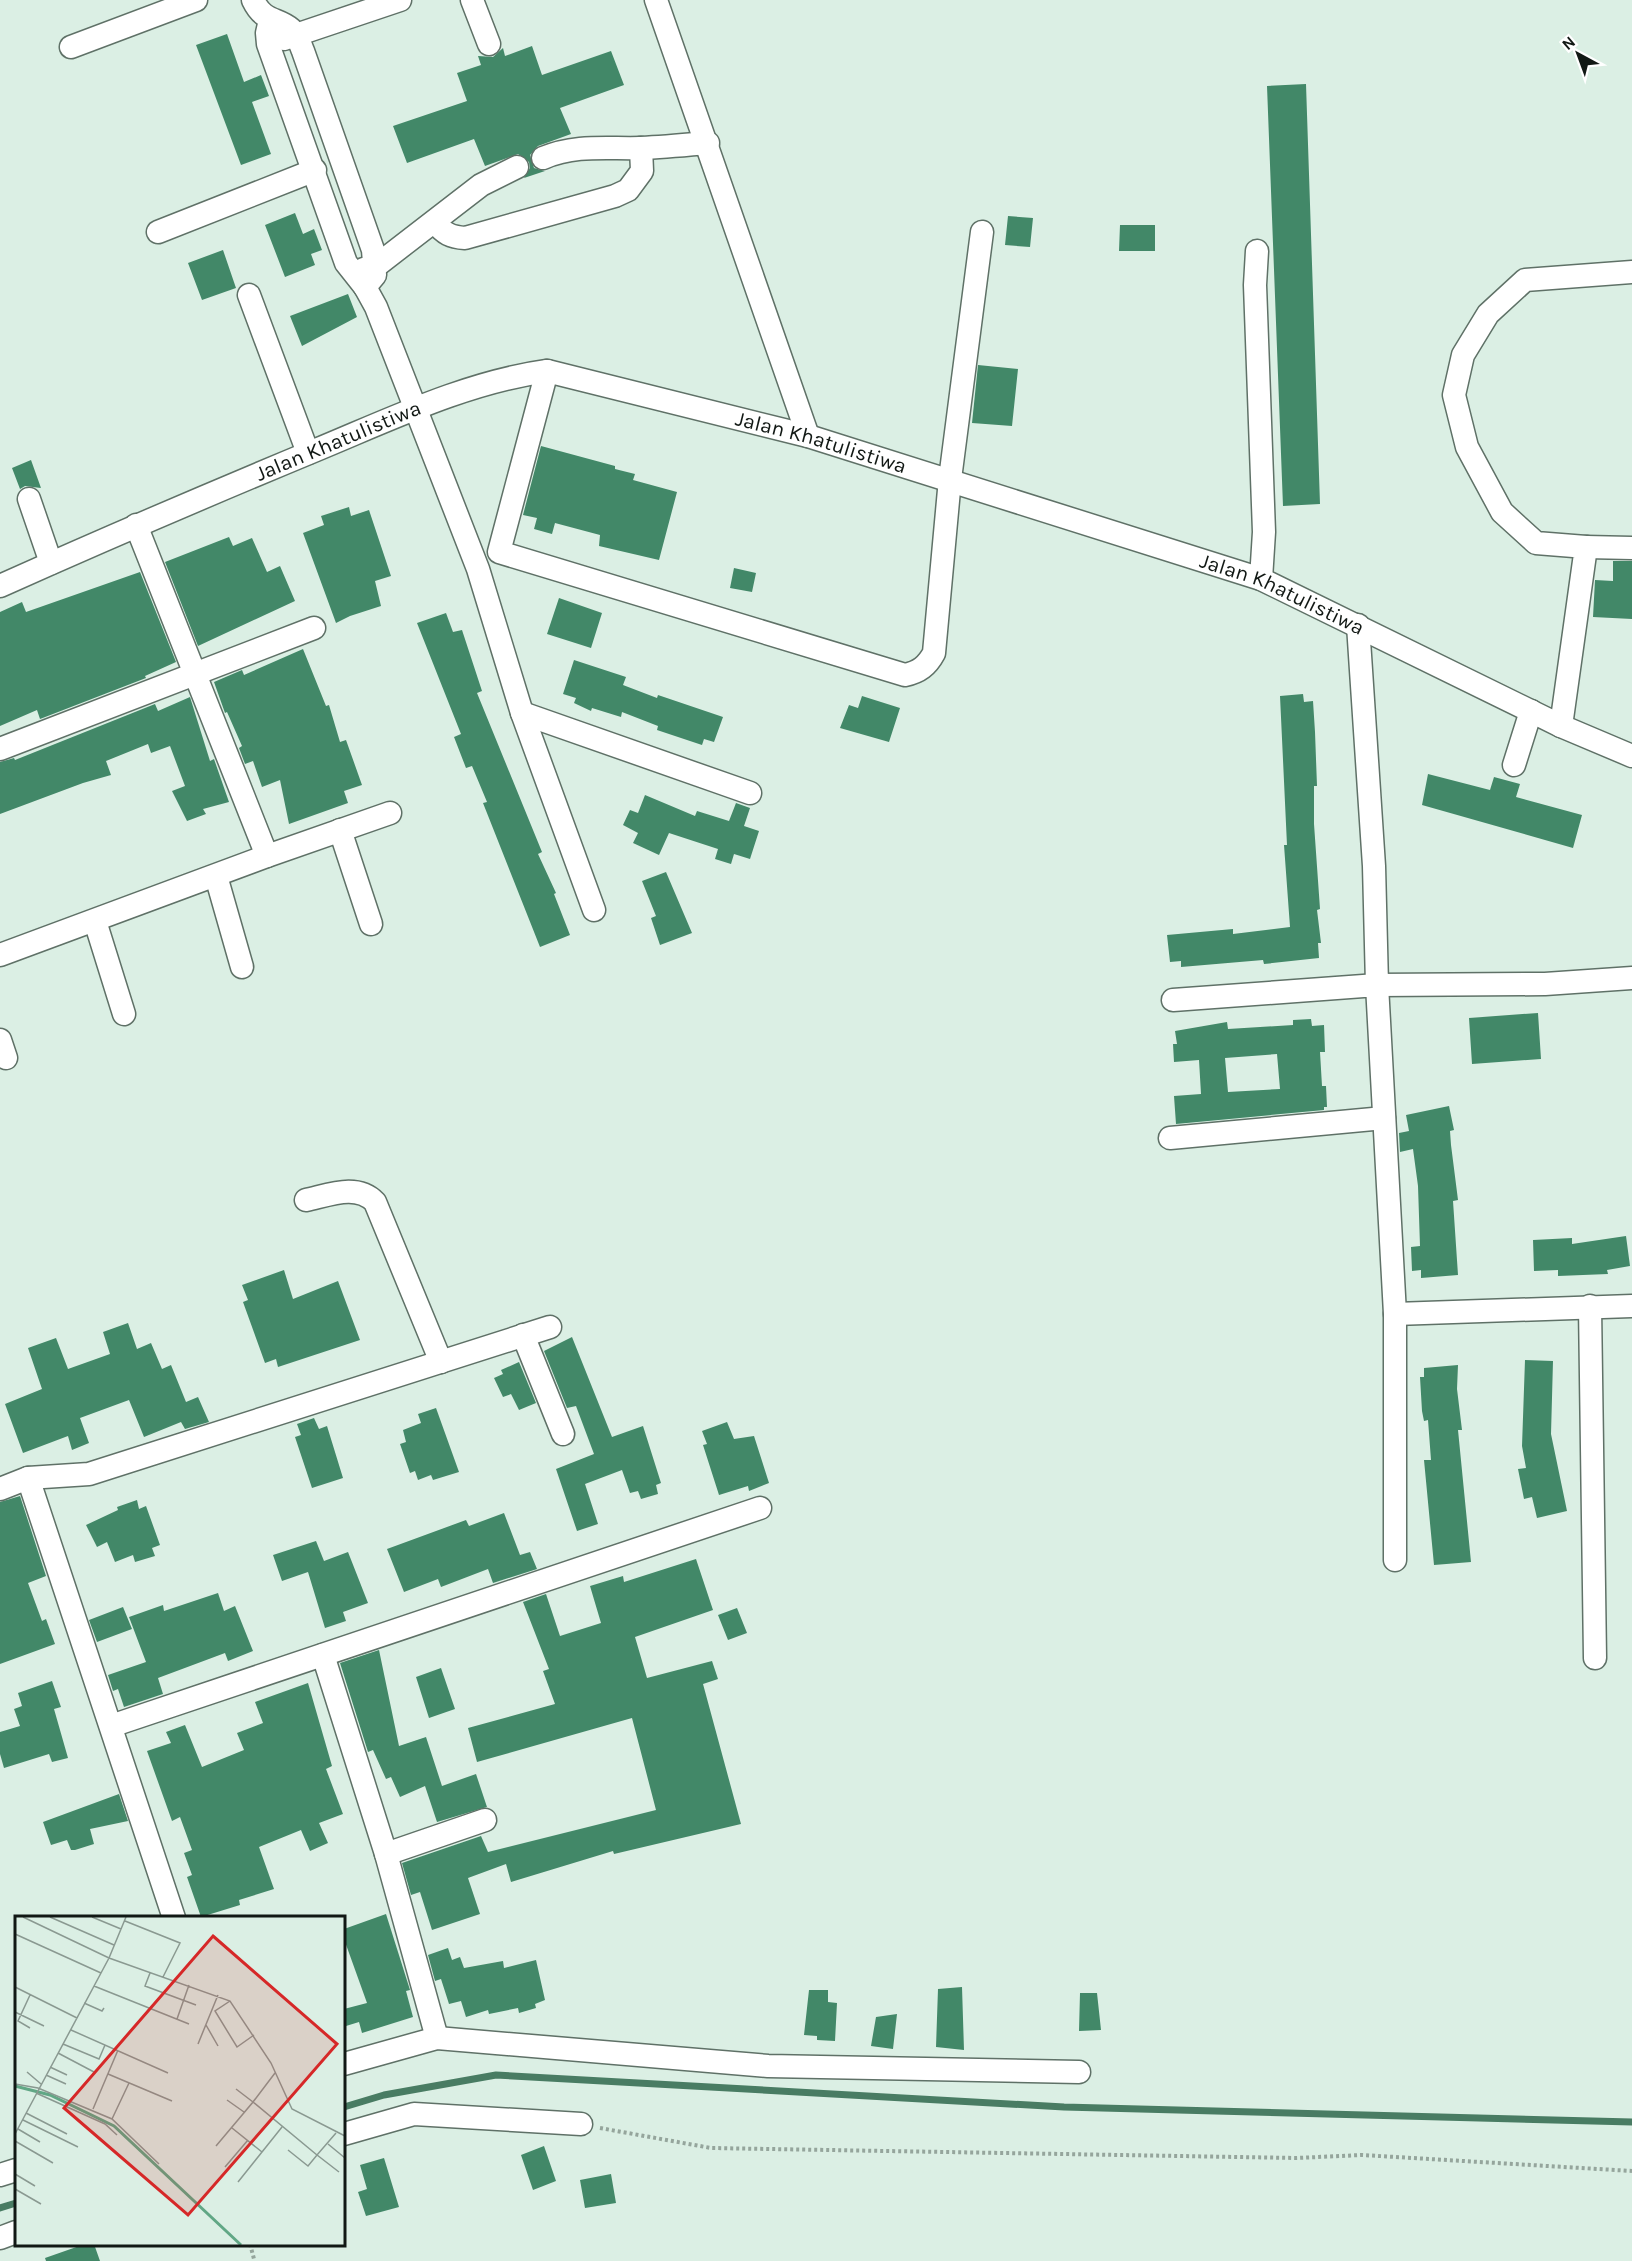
<svg xmlns="http://www.w3.org/2000/svg" width="1632" height="2261" font-family="Karla,sans-serif">
<style>
.lines{fill:none;stroke-linecap:round;stroke-linejoin:round}
.stream{stroke:#497c63;stroke-width:7}
.building{fill:#428868;fill-rule:evenodd}
.minor-casing{stroke:#5f7167;stroke-width:25}
.path{stroke:#95a59c;stroke-width:4;stroke-dasharray:3 3;stroke-linecap:butt}
.minor{stroke:#fff;stroke-width:22}
.labels{text-anchor:middle;dominant-baseline:central;stroke-width:6;stroke-linejoin:round;paint-order:stroke}
.street-label{font-size:21px;fill:#111814;stroke:#fff}
.inset-river{fill:none;stroke:#61a785;stroke-width:3}
.inset-road{fill:none;stroke:#8a9991;stroke-width:1.5}
.view{fill:#d62828;fill-opacity:0.15;stroke:#d62828;stroke-width:3}
.inset-edge{fill:none;stroke:#111814;stroke-width:3}
</style>
<rect width="100%" height="100%" fill="#dbefe4"/>
<g class="lines">
<path class="stream" d="M344,2107L384,2095L496,2075L1064,2107L1632,2122
M0,2208L16,2203"/>
</g>
<path class="building" d="M227,34L244,82L261,75L269,96L252,102L271,154L241,165L196,45Z
M532,46L542,75L611,51L624,85L560,108L571,134L538,146L530,155L534,168L545,171L524,178L530,168L529,162L518,154L485,166L474,139L407,163L393,126L467,101L457,73L481,65L478,56L493,57L503,48L505,56Z
M1306,84L1320,504L1283,506L1267,86Z
M295,213L303,234L314,229L322,250L311,254L315,265L285,277L265,225Z
M1008,216L1033,218L1030,247L1005,245Z
M1120,225H1155V251H1119Z
M223,250L236,288L202,300L188,263Z
M348,294L357,317L302,346L290,316Z
M978,365L1018,369L1012,426L972,423Z
M541,446L615,466V469L635,474L633,480L677,492L659,560L599,546L600,535L555,523L552,534L534,529L537,518L523,515Z
M31,460L41,488L25,486L20,489L12,468Z
M349,507L351,516L369,510L391,576L375,581L381,606L350,616L336,623L303,533L324,525L321,516Z
M229,537L233,546L252,538L267,572L280,566L295,601L198,646L165,562Z
M1613,561H1632V619L1593,617L1595,580L1613,581Z
M734,568L756,573L752,592L730,588Z
M140,572L176,662L145,676L146,678L40,719L37,710L0,726V612L22,602L26,612Z
M559,598L602,613L591,648L547,634Z
M446,613L453,632L462,630L482,691L477,693L542,852L538,854L556,893L554,894L570,935L540,947L483,803L487,802L472,766L466,768L454,737L461,734L417,623Z
M303,649L326,706L329,705L340,742L346,740L362,785L344,791L348,803L289,824L280,780L262,787L253,761L245,764L239,748L242,746L227,712L225,713L214,682L242,670L244,675Z
M574,660L626,677L623,685L657,698L658,695L723,717L714,742L704,739L702,745L657,730L658,726L622,712L621,717L592,708L591,711L574,703L576,698L563,694Z
M1303,694L1304,702L1313,701L1315,732L1317,786H1314V824L1320,909L1317,910L1321,943H1318L1319,958L1264,964L1263,960L1181,967V961L1170,962L1167,935L1233,929V934L1290,927L1284,845H1287L1280,696Z
M862,696L900,708L889,742L840,728L849,705L858,708Z
M190,697L210,761L214,759L229,802L203,809L206,814L187,821L172,791L185,786L170,746L151,753L148,744L106,761L111,775L83,783L0,814V762L14,758L15,760L155,704L158,711Z
M1428,774L1490,790L1494,777L1520,784L1516,797L1582,815L1573,848L1422,805Z
M645,795L695,816L697,811L729,821L736,803L750,808L744,826L759,831L750,859L734,854L731,864L715,859L718,849L669,833L659,855L633,843L638,833L623,825L630,810L638,813Z
M666,872L692,933L660,945L651,918L656,916L642,881Z
M1538,1013L1541,1059L1472,1064L1469,1018Z
M1311,1019L1312,1026L1324,1025L1325,1052H1320L1322,1086H1326L1327,1107H1324V1110L1176,1124L1174,1096L1201,1094L1199,1060L1174,1062L1173,1044H1177L1175,1031L1227,1022L1228,1029L1293,1025V1020ZM1277,1054L1280,1089L1228,1092L1225,1058Z
M1449,1106L1454,1130L1450,1131L1451,1145L1458,1200L1453,1201L1458,1275L1421,1278V1270L1412,1271L1411,1247L1420,1246L1418,1186L1413,1149L1400,1152L1399,1133L1409,1131L1406,1115Z
M1626,1236L1630,1266L1607,1270L1608,1274L1558,1276V1270L1534,1271L1533,1240L1572,1238V1244Z
M284,1270L293,1299L338,1281L360,1340L278,1367L276,1359L265,1363L243,1302L248,1300L242,1285Z
M128,1323L137,1349L151,1343L162,1369L171,1365L186,1402L198,1397L209,1422L185,1429L181,1422L144,1437L129,1400L80,1418L89,1443L72,1450L68,1436L23,1453L5,1404L42,1389L28,1348L56,1338L68,1369L110,1354L103,1332Z
M572,1337L612,1437L643,1426L661,1483L656,1485L658,1494L641,1499L638,1491L630,1493L622,1470L585,1484L598,1524L577,1531L556,1469L594,1454L576,1406L567,1408L544,1351Z
M1525,1360L1553,1361L1551,1434L1567,1511L1537,1518L1532,1497L1524,1499L1518,1469L1526,1468L1522,1446Z
M519,1362L536,1403L519,1410L511,1394L503,1397L494,1378L503,1374L501,1370Z
M1458,1365L1457,1389L1462,1430H1458L1471,1562L1434,1565L1424,1460H1431L1428,1420L1424,1421L1422,1411L1420,1377H1424V1368Z
M436,1408L459,1472L433,1480L431,1475L418,1480L415,1471L410,1473L400,1444L406,1442L403,1430L421,1423L418,1414Z
M314,1418L319,1429L327,1426L343,1478L312,1488L295,1437L301,1435L297,1424Z
M727,1422L734,1439L754,1436L769,1483L749,1491L748,1486L719,1495L703,1445L707,1444L702,1431Z
M20,1496L46,1576L28,1583L42,1621L46,1619L55,1644L0,1664V1502Z
M137,1500L139,1509L146,1506L160,1545L152,1548L155,1556L135,1562L133,1555L115,1562L107,1542L97,1547L86,1525L118,1510L117,1507Z
M504,1513L520,1555L530,1552L537,1569L493,1583L488,1569L441,1587L438,1579L404,1592L387,1549L466,1520L469,1526Z
M316,1541L324,1561L348,1552L368,1603L343,1612L346,1621L325,1628L308,1572L282,1581L273,1555Z
M696,1559L713,1610L635,1637L647,1678L712,1661L718,1679L703,1684L741,1824L614,1854L613,1851L511,1882L506,1864L468,1878L480,1914L432,1930L420,1892L411,1895L402,1863L481,1836L488,1852L656,1810L632,1718L477,1762L468,1728L555,1704L543,1671L549,1669L523,1602L546,1594L560,1636L601,1623L590,1586L623,1576L624,1582Z
M218,1593L224,1611L235,1606L253,1651L228,1661L225,1653L158,1678L163,1694L124,1707L118,1689L113,1691L108,1675L146,1662L129,1617L163,1605L164,1611Z
M123,1607L132,1629L97,1642L89,1620Z
M737,1608L747,1633L728,1640L718,1615Z
M379,1650L399,1746L426,1737L442,1786L476,1774L487,1807L437,1822L425,1786L400,1797L391,1777L386,1779L373,1750L368,1752L340,1663Z
M441,1668L455,1709L429,1718L416,1677Z
M52,1681L61,1707L54,1709L68,1758L52,1762L49,1754L4,1768L0,1754V1732L20,1726L14,1709L22,1706L18,1693Z
M308,1683L332,1766L326,1769L343,1814L319,1823L328,1843L310,1851L301,1830L259,1847L274,1889L239,1900L240,1905L201,1917L187,1877L192,1875L184,1853L192,1850L180,1817L172,1821L147,1751L171,1743L166,1732L185,1725L202,1767L244,1750L237,1733L263,1723L255,1702Z
M119,1794L128,1821L90,1829L94,1844L75,1850H71L67,1840L51,1845L43,1822Z
M386,1914L410,1990L406,1991L413,2017L362,2033L359,2022L346,2026L344,2017V2009L367,2003L344,1939V1929Z
M448,1948L452,1960L460,1957L464,1968L503,1961L504,1968L536,1960L545,2000L535,2004L536,2008L519,2013L518,2008L489,2014L488,2010L466,2017L461,2001L449,2004L441,1979L435,1981L428,1955Z
M962,1987L964,2050L936,2047L938,1989Z
M809,1990H828V2002L837,2003L835,2041L817,2040V2036L804,2035Z
M1080,1993H1097L1101,2030L1079,2031Z
M897,2014L893,2049L871,2046L876,2017Z
M544,2146L556,2181L533,2190L521,2155Z
M384,2158L399,2207L366,2216L358,2192L367,2189L360,2165Z
M611,2174L616,2203L585,2208L580,2180Z
M85,2244H94L100,2261H46L45,2258Z"/>
<g class="lines">
<defs>
<g id="minor">
<path d="M253,0C264,23 277,17 291,29C298,35 300,44 303,51L373,250L375,275L365,287"/>
<path d="M472,0L489,44"/>
<path d="M656,0L808,436"/>
<path d="M270,20L267,33L268,44L346,263L365,287L376,307L478,569L522,713L594,910"/>
<path d="M284,39L400,0"/>
<path d="M71,47L196,0"/>
<path d="M543,158C576,144 607,149 641,148C663,147 685,145 708,143"/>
<path d="M435,222C444,234 451,237 465,238L615,196L628,190L642,171L641,148"/>
<path d="M158,232L315,170"/>
<path d="M1257,251L1255,285L1264,532L1261,579"/>
<path d="M364,269L376,266L481,185L517,167"/>
<path d="M249,295L308,453"/>
<path d="M547,371L499,552L905,675C919,672 927,666 934,653L950,479L982,232"/>
<path d="M29,499L51,563"/>
<path d="M136,525L267,856"/>
<path d="M1586,547L1632,548"/>
<path id="s1" d="M0,586C105,539 210,494 316,450C391,419 467,382 547,371L808,436L1261,579L1561,726L1632,756"/>
<path d="M1358,625L1374,866L1377,985L1545,984L1632,978"/>
<path d="M522,713L750,793"/>
<path d="M1561,726L1586,547L1536,543L1502,512L1467,447L1454,395L1463,355L1488,314L1525,280L1632,272"/>
<path d="M0,749L314,628"/>
<path d="M1514,765L1531,711"/>
<path d="M340,830L371,924"/>
<path d="M216,876L242,967"/>
<path d="M95,921L124,1014"/>
<path d="M0,955L267,856L390,813"/>
<path d="M1173,1000L1377,985L1395,1314V1560"/>
<path d="M0,1040L6,1058"/>
<path d="M1170,1138L1384,1118"/>
<path d="M306,1200C329,1195 357,1183 375,1202L441,1362"/>
<path d="M1590,1306L1595,1658"/>
<path d="M1395,1314L1632,1306"/>
<path d="M523,1335L563,1434"/>
<path d="M28,1478L174,1918"/>
<path d="M0,1489L28,1478L89,1474L550,1327"/>
<path d="M323,1655L386,1854L437,2038"/>
<path d="M111,1726L760,1508"/>
<path d="M386,1854L485,1820"/>
<path d="M344,2064L437,2038L768,2066L1079,2072"/>
<path d="M344,2134L414,2114L581,2124"/>
<path d="M0,2175L16,2170"/>
<path d="M0,2238L16,2232"/>
</g>
</defs>
<use href="#minor" class="minor-casing"/>
<path class="path" d="M600,2128L711,2148L1296,2158L1362,2155L1632,2171
M250,2244L254,2259"/>
<use href="#minor" class="minor"/>
</g>
<g class="labels">
<g class="street-label">
<text stroke="none"><textPath href="#s1" startOffset="368">Jalan Khatulistiwa</textPath></text>
<text stroke="none"><textPath href="#s1" startOffset="872">Jalan Khatulistiwa</textPath></text>
<text stroke="none"><textPath href="#s1" startOffset="1358">Jalan Khatulistiwa</textPath></text>
</g>
</g>
<g transform="translate(15 1916)">
<rect width="330" height="330" fill="#dbefe4"/>
<path class="inset-river" d="M0,170L35,179L99,210L226,329"/>
<path class="inset-road" d="M8,1L94,42L215,85L256,147L277,193L330,220M35,1L99,29M77,1L106,13M110,5L165,27L148,61M0,18L86,57M135,57L130,70L181,89M79,70L174,108M0,71L62,102M15,79L3,105L15,112M215,85L200,95L222,131L239,119M69,87L87,95L89,92M0,96L29,110M162,103L174,69M191,109L203,130M56,114L153,157M48,128L84,143L90,129M183,128L203,79M43,137L79,156M35,151L52,159M12,156L26,168M260,157L238,186L302,239L321,217M93,158L157,185M31,159L51,168M0,168L23,172L97,203L144,248M21,177L90,208L102,219M212,184L229,196M78,193L103,134M11,197L52,218M97,203L114,167M8,204L63,231M217,212L247,236M3,213L25,226M0,218L94,42L111,1M0,225L38,247M313,228L330,242M201,230L238,186L221,173M273,234L293,250L302,239L324,256M210,251L233,224M0,258L20,270M223,266L267,211M0,273L26,288"/>
<path class="view" d="M198,20L322,128L173,299L49,192Z"/>
<rect width="330" height="330" class="inset-edge"/>
</g>
<g transform="translate(1578 54) rotate(319)" stroke="#ffffff" stroke-width="4.5" paint-order="stroke">
<path d="M0-4.5L10 22L0 15L-10 22Z" fill="#111814"/>
<text y="-9" font-size="16" font-weight="bold" text-anchor="middle" fill="#111814">N</text>
</g>
</svg>
